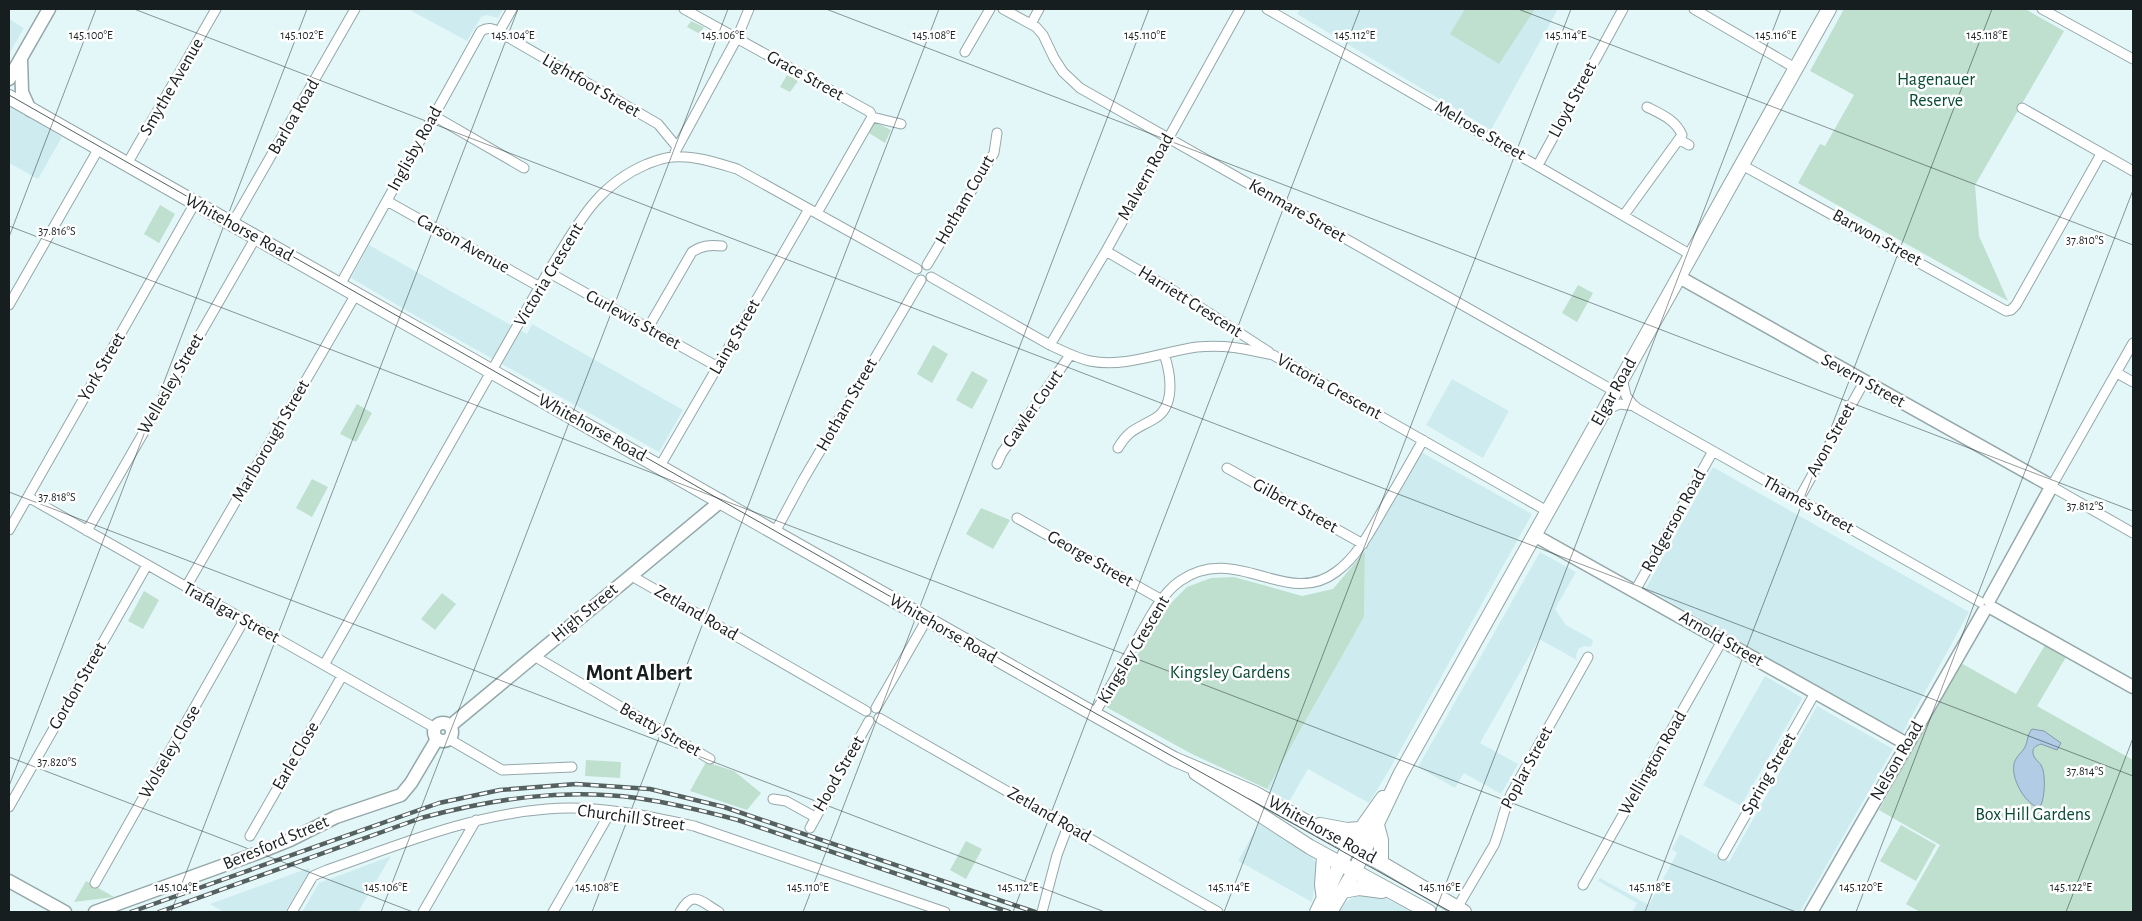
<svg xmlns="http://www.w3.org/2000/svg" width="2142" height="921" font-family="'Alegreya Sans',sans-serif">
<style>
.built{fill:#ceecef}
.green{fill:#bfdfcf}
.water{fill:#b2cce5;stroke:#8498aa}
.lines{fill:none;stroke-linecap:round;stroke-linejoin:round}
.street-casing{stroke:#94a7a9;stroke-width:11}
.secondary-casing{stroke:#94a7a9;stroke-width:15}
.primary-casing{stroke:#94a7a9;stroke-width:16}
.street{stroke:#fff;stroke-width:9}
.secondary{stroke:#fff;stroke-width:12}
.primary{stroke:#fff;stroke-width:14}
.tram{stroke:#556061;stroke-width:1}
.rail-casing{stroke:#556061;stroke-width:4.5}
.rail{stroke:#fff;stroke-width:2.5;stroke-dasharray:8;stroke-linecap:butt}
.ticks{fill:none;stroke:#171e1f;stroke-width:1;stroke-opacity:0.45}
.labels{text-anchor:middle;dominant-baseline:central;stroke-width:5;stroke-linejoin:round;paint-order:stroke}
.street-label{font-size:18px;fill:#171e1f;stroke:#fff}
.park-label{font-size:18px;fill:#064b34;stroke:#fff}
.district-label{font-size:22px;font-weight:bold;fill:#171e1f;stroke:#fff}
.ticks-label{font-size:12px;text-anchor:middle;fill:#171e1f;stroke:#fff;stroke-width:5;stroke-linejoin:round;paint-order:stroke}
</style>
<rect width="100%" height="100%" fill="#e3f7f9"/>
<path class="built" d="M408,9H503L498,18L487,15L481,17L467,41Z
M1300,9H1558L1491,130L1297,14Z
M9,19L24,28L9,54Z
M9,106L62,137L38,179L9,163Z
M369,245L527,334L532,324L683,410L659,452L416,316L351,278Z
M1452,379L1509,411L1483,458L1426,425Z
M1421,452L1532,514L1391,767L1369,803L1308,769L1289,802L1267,789L1364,617L1365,551Z
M1713,467L1969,612L1902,734L1646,588Z
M1540,552L1576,572L1555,609L1566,625L1593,640L1591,647L1585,646L1579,648L1576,655L1577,660L1539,639L1480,743L1518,764L1501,794L1464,773L1455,788L1418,767Z
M1765,676L1801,697L1802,699L1741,806L1703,785Z
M1817,706L1893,749L1800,912H1632L1637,903L1598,881L1600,878L1649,905L1677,853L1672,849L1680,834L1729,862Z
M1259,823L1313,858L1318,867L1312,902L1238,861Z
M391,856L358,912H302L319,883Z
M309,868L310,870L285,912H224L210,904Z
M1362,893L1387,899L1413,912H1339L1347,901Z"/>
<path class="green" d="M1465,9H1535L1499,64L1450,34Z
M1844,9H2025L2064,31L1975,185L1979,236L2008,301L1798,183L1820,144L1825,146L1854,95L1810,71Z
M691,21L704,27L700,34L687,27Z
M787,75L798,81L790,92L780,87Z
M875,122L891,130L885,143L869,133Z
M160,205L175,214L159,243L144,234Z
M1578,285L1593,293L1577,322L1562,313Z
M933,345L948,354L932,383L917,374Z
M972,371L988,380L972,409L956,400Z
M357,404L372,413L356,442L340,434Z
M312,479L328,487L312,517L296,508Z
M981,508L1010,520L993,549L966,534Z
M1365,551L1364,617L1267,789L1192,754L1106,707L1165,609L1187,587L1211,578L1234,577L1302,596L1333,589Z
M144,591L159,600L143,629L128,621Z
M442,593L456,604L435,630L421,619Z
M2045,645L2066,657L2037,706L2133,760V912H1920L1906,904L1940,845L1879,810L1954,675L1953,671L1961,663L2016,694Z
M586,760L621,762L620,778L585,776Z
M706,762L734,771L761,793L747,810L690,791Z
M1901,825L1936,845L1916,881L1880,861Z
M966,841L982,849L966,879L950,870Z
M86,881L114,897L74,902Z"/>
<path class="water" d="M2032,729L2044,731L2061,743L2057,750L2041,744C2038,745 2033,747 2033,751C2032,757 2038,761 2041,765C2046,773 2045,796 2041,805L2037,807C2024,802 2011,778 2014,764C2015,757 2022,753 2025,747C2028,741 2027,735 2032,729Z"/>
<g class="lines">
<defs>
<path id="street" d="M684,9L870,112L872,117L901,124
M1003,9L1036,27L1043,35L1054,58L1063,72L1080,88L1614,391
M1267,9L1691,255
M1694,9L1795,68
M2042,9L2133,59
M1031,24L1039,9
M499,32L512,9
M965,52L990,9
M2022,108L2133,171
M434,116L524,168
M1680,140L1689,145
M675,152L737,38L749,9
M127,164L216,9
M1538,165L1623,9
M1742,165L2006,311L2011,310L2016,305L2101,154
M387,201L540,287
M817,213L872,117
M1624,215L1682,135C1676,120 1661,114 1647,107
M232,224L355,9
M1106,251L1189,300L1269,352
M927,265L994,153L997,133
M548,272L718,367
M931,277L1050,345C1063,351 1076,358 1090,361C1126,368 1161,352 1197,347C1225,344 1246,349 1273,355L1547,511
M340,285L481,31C488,27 492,28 499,32L658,124L677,147
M9,305L99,148
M648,328L692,252C703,245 710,245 722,246
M1050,345L1106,251L1240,9
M2117,373L2133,382
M1622,378L1626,396L1635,407L1980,602
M1605,410L1620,404L1635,406
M1118,448C1129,429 1137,429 1154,419C1176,407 1171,374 1164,354
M997,464L1002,453L1070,355
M660,466L809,209
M1227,468L1363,544
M2054,482L2133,343
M2056,489L2133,533
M28,497L435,728
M1799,499L1864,382
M1017,518L1162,600
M9,530L195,203
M87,531L256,237
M775,532L803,480L921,280
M630,575L866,711
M186,587L356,294
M1635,591L1713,451
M534,656L710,759
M324,665L548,272C577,226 595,186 647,164C655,161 665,157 673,157C694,155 717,163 737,169L917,269
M876,708L927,619
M1094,714C1109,690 1122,666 1136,642C1148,621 1160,595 1180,581C1236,542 1287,609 1336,572C1358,556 1371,530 1385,506C1398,484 1411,462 1423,440
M879,718L1218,912
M449,739L502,770L572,767
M773,799L786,801L815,817
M9,807L147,565
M810,828L869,721
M250,836L342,676
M1723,855L1815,693
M95,883L244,620
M1583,885L1722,641
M1457,908L1494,845C1501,828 1503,811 1511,794L1588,657
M292,912L313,876L327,870C399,845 470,815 547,809C596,805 646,815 694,826L945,912
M423,912L476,820
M553,912L611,811
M680,912C693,889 700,901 719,912
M1042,912L1057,855L1068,826"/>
<path id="secondary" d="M21,58L22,92L30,110
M9,79L49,9
M1679,277L2048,484
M1534,535L1907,744
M1989,600L2049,491
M1992,608L2133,687
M434 732a9 9 0 1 1 18 0a9 9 0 1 1-18 0Z
M450,726L721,501
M9,881L65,912
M95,912L255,854L290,840L336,817L401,795L411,783L437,739
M1811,912L1984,611"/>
<path id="primary" d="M9,97L1094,714L1174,759L1254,793L1381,863L1464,912
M1196,773L1310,847L1429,912
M1320,825L1347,830L1359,829
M1377,825L1381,840V863
M1343,891L1359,888L1382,891
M1324,899L1322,885L1324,856
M1317,912L1349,846L1383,798
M1330,912L1354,872L1400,775L1829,9"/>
</defs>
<use href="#street" class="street-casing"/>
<use href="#secondary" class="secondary-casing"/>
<use href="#primary" class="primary-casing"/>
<use href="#street" class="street"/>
<use href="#secondary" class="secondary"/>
<use href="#primary" class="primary"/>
<path class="tram" d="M9,95L1095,713L1451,912"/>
<defs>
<path id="rail" d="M131,912L439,803L500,790L576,784L650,789L724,807L1035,912
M159,912L421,818C492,799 563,788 637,798C671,803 704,811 738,820L1009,912"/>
</defs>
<use href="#rail" class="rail-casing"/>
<use href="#rail" class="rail"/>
</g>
<path class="ticks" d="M134,9L2133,776M826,9L2133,511M1518,9L2133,245M9,226L1796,912M9,237L96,9M9,492L1105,912M9,757L413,912M9,786L307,9M171,912L518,9M381,912L728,9M592,912L939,9M803,912L1149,9M1013,912L1360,9M1224,912L1571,9M1435,912L1781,9M1645,912L1992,9M1856,912L2133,190M2066,912L2133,738"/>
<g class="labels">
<g class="street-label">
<text transform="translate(805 76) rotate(29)">Grace Street</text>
<text transform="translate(591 86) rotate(30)">Lightfoot Street</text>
<text transform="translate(172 87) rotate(-60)">Smythe Avenue</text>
<text transform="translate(1573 100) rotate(-62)">Lloyd Street</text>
<text transform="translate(294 117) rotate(-60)">Barloa Road</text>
<text transform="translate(1480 131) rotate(30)">Melrose Street</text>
<text transform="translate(415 149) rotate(-61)">Inglisby Road</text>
<text transform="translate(1146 177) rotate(-61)">Malvern Road</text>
<text transform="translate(965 200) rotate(-60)">Hotham Court</text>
<text transform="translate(1297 211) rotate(30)">Kenmare Street</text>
<text transform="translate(239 228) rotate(29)">Whitehorse Road</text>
<text transform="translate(1877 238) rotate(29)">Barwon Street</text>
<text transform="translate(463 244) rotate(29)">Carson Avenue</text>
<text transform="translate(549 275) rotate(-59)">Victoria Crescent</text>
<text transform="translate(1190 302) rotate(32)">Harriett Crescent</text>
<text transform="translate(633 320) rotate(29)">Curlewis Street</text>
<text transform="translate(735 337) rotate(-60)">Laing Street</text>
<text transform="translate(102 367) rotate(-60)">York Street</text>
<text transform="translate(1863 381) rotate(29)">Severn Street</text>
<text transform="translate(171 384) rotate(-60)">Wellesley Street</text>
<text transform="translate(1329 387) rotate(29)">Victoria Crescent</text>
<text transform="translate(1614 392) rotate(-61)">Elgar Road</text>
<text transform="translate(847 405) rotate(-60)">Hotham Street</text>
<text transform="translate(1033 409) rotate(-55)">Gawler Court</text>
<text transform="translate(592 428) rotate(29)">Whitehorse Road</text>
<text transform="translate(1831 440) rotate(-61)">Avon Street</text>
<text transform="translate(271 441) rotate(-60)">Marlborough Street</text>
<text transform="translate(1808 505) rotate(29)">Thames Street</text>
<text transform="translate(1295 506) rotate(29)">Gilbert Street</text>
<text transform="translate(1674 521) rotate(-61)">Rodgerson Road</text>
<text transform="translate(1090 559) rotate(30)">George Street</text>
<text transform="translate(231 613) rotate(29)">Trafalgar Street</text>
<text transform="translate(585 613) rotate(-40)">High Street</text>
<text transform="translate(696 613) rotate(30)">Zetland Road</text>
<text transform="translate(943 629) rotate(30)">Whitehorse Road</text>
<text transform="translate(1721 639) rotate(30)">Arnold Street</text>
<text transform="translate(1134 650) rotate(-59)">Kingsley Crescent</text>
<text transform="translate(78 686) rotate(-60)">Gordon Street</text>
<text transform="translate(660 730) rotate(30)">Beatty Street</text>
<text transform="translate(170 752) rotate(-60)">Wolseley Close</text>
<text transform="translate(296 756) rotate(-60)">Earle Close</text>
<text transform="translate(1897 761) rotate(-60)">Nelson Road</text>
<text transform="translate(1653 763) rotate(-60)">Wellington Road</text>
<text transform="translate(1527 768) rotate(-62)">Poplar Street</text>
<text transform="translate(839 774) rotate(-60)">Hood Street</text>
<text transform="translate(1769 774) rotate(-60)">Spring Street</text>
<text transform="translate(1049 815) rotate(30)">Zetland Road</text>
<text transform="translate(631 818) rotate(8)">Churchill Street</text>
<text transform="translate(1322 830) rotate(29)">Whitehorse Road</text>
<text transform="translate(276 843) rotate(-23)">Beresford Street</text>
</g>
<g class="park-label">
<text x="1936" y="80">Hagenauer<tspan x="1936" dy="21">Reserve</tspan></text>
<text x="1230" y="673">Kingsley Gardens</text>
<text x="2033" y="815">Box Hill Gardens</text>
</g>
<g class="district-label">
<text x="639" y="673">Mont Albert</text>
</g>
</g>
<g class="ticks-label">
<text x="513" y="39">145.104°E</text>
<text x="1355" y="39">145.112°E</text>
<text x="1566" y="39">145.114°E</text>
<text x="1987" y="39">145.118°E</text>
<text x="91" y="39">145.100°E</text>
<text x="302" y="39">145.102°E</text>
<text x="723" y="39">145.106°E</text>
<text x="934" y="39">145.108°E</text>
<text x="1145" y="39">145.110°E</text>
<text x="1776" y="39">145.116°E</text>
<text x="57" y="235">37.816°S</text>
<text x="2085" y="244">37.810°S</text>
<text x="57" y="501">37.818°S</text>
<text x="2085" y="510">37.812°S</text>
<text x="57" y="766">37.820°S</text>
<text x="2085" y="775">37.814°S</text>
<text x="176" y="891">145.104°E</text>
<text x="386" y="891">145.106°E</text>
<text x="597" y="891">145.108°E</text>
<text x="808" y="891">145.110°E</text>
<text x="1018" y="891">145.112°E</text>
<text x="1229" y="891">145.114°E</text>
<text x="1440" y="891">145.116°E</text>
<text x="1650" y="891">145.118°E</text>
<text x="1861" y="891">145.120°E</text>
<text x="2071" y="891">145.122°E</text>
</g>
<rect width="2142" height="921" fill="none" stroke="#171e1f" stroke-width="20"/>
</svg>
